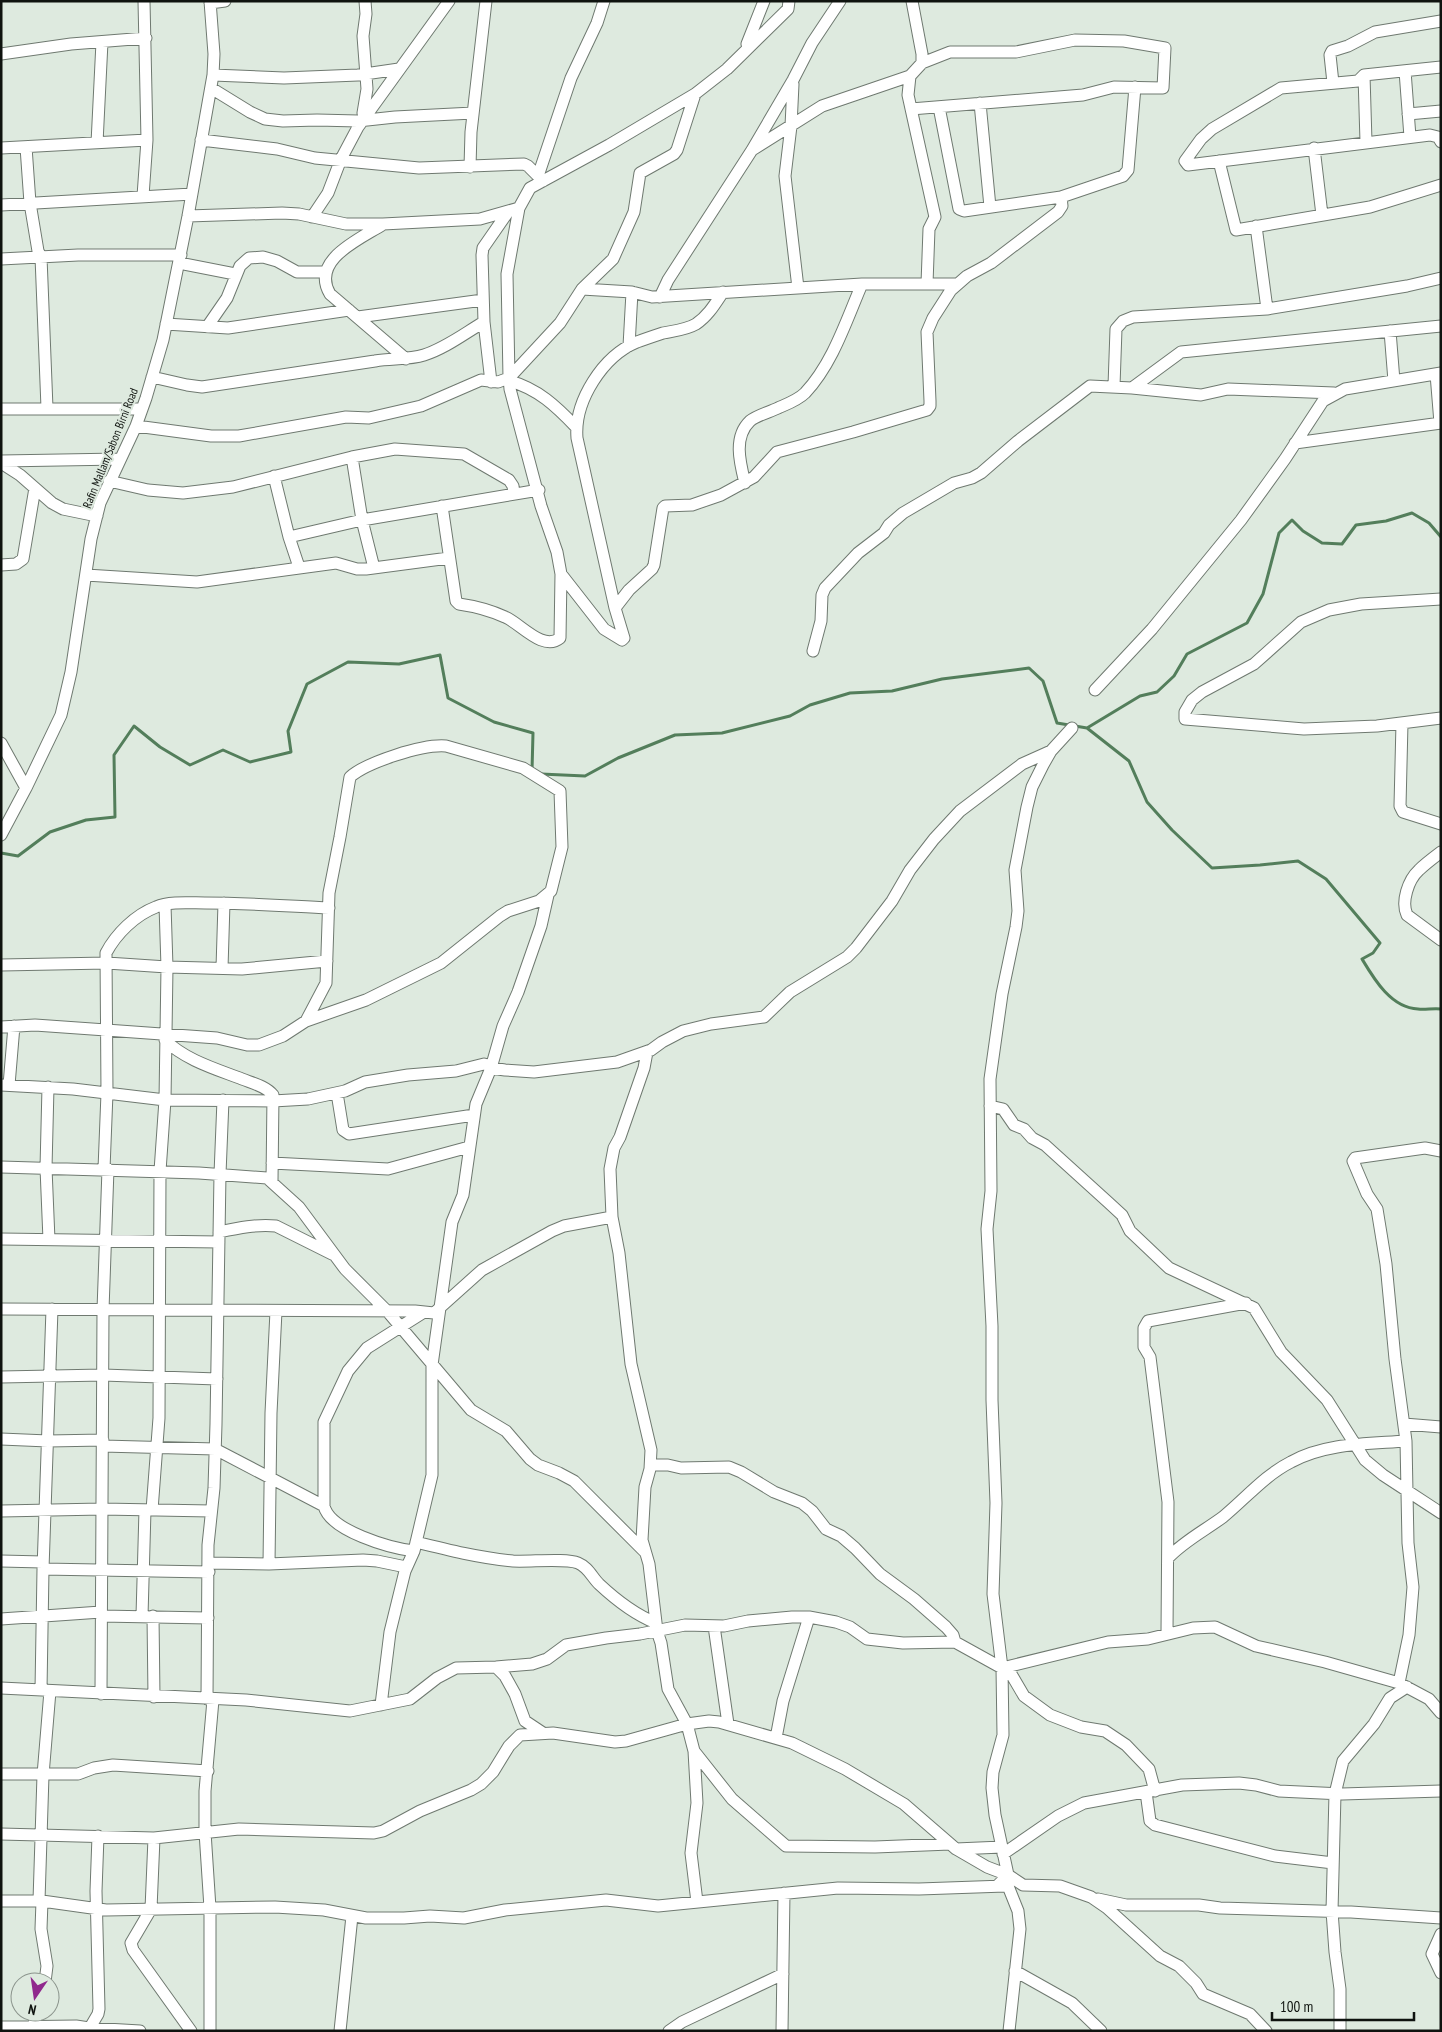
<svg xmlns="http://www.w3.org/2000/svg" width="1442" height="2032" font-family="'PT Sans Narrow',sans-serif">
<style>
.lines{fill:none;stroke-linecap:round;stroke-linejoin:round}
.stream{stroke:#537e5b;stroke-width:3}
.minor-casing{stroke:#6f7970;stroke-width:13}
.minor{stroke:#fff;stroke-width:11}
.labels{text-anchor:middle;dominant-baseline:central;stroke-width:4;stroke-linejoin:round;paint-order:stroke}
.street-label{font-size:12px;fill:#0f130f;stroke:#deeadf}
</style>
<rect width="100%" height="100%" fill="#deeadf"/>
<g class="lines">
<path class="stream" d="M1087,728L1140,696L1157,692L1174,676L1187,654L1247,623L1263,594L1279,533L1292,520L1303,531L1322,543L1342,544L1356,525L1386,521L1412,513L1429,523L1441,537
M541,774L585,776L618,758L675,735L722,733L790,716L810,705L850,693L892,691L942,679L1029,668L1043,681L1057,723L1087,728L1129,761L1147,802L1172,830L1212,868L1260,865L1298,861L1326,879L1380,943L1373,953L1362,959C1374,979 1391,1008 1418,1009C1425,1010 1433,1008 1441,1009
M1,853L18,856L50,832L86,820L115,817L114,755L134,726L160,747L190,765L223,750L250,762L291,752L288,731L307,684L348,662L399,664L440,655L448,698L494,722L533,733L532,771"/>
<defs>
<path id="minor" d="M365,1L366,14L363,36L367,89L363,113L365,118
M912,1L922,54V63
M210,3L225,1
M747,44L764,1
M1,54L71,44L146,38
M1441,67L1364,75L1358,81L1281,88L1212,129L1201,139L1185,161L1188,165L1430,135L1438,137L1441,142
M1405,71L1410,137
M213,75L284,78L358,75L399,69
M1364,75L1366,142
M910,76L908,95L935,217L929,229L927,284
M1333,83L1330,55L1332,51L1348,46L1375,32L1441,21
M793,84L791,126L785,176L798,288
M211,88L250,112L265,119L283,121L317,120L358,121L395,117L473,113
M980,103L990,207
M939,107L959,209L964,211L1061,197L1123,176L1128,170L1135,87
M1408,114L1441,111
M201,140L277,149L315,158L419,168L524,164L528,166L543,181
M97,143L102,42
M26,147L30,203L38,251L41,257L47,408
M1,148L147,140
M1314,148L1322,215
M752,150L822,106L910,76L922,63L950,52H1016L1075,40L1124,41L1165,48L1163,88L1114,87L1083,95L911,109
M1219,161L1236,230L1370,207L1441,185
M470,167L471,132L486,1
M538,176L571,78L597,23L604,1
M143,196L147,140L144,1
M1,205L192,194
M188,216L282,213L299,214L346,224H383L480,219L519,208
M312,217L328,193L341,159L358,127L449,1
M382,225C360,239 310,260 330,294L406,359
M1256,226L1267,309
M1,259L78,255H181
M179,263L235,274
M582,289L632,292L652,297L862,284H957
M660,297L668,280L752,150L793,80L812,43L840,1
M358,317L483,300
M166,324L228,328L349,310
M207,327L227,298L240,266L249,258L263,257L277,261L297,272H326
M1390,331L1394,381
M629,346L632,292
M1436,374L1440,423
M152,377L187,385L202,387C260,378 317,370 375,361C391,358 408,360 424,355C446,348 465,333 484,322
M510,381C538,389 556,406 576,427
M491,382L484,322L482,255L483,248L508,212
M1114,386L1116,329L1123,321L1133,317L1267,309L1407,286L1441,278
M1132,388L1201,395L1228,389L1334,393
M1,409H142
M136,426L211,436H239L346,417L369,418L421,406L481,380L498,382L509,378L560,323L582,289L613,259L634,212L640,173L674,154L677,150L695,94
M1295,443L1441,423
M352,457L362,520L374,568
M1,461L120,459
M1,463L20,475L52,503L63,509L97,516
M274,476L289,537L299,567
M109,481L148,490L183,493L233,487L352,457L395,449L464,454L509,480L513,486L514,494
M745,483C740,463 733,437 750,421C757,415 770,412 778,408C787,404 798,400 805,393C833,363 846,321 862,284
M442,506L456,601L459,604C473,606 492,611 505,617C520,623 543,652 560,638L561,574L557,552L541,506L510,389L509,378L507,274L519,208L530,188L609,145L695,94L727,69L788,9L789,1
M289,537L362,520L539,490
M1,565L16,564L23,559L35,488
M561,574L604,629L622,640L624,638L615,608L577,438C574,401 603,356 637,342C645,339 654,336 663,333C673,331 686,330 696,324C708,316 715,304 723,292
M86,575L197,582L336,563L357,569H366L449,558
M1441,599L1361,604L1329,610L1301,622L1254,664L1202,692L1192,700L1185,712V719L1304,729L1377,726L1441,718
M615,608L629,590L652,569L654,565L663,508L665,506L692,505L721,495L754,477L777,452L853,432L927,410L930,406V401L927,332L933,318L951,290L967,276L991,263L1058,212L1062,206L1061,197
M813,651L821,621L822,595L825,588L858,553L884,533L889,525L903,513L954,483L972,478L981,473L1018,441L1090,386L1132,388L1181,352L1441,326
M1095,690L1152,629L1241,520L1285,459L1323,401L1345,389L1441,373
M1402,723L1400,806L1403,812L1441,824
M1,743L26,788
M1,835L26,788L61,715L71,672L91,539L100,503L136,426L146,398L163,340L188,216L213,75L214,54L210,1
M1441,852C1433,858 1425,864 1419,870C1408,880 1401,902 1407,915L1441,940
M1,965L107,963L167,967L242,969L327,961
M222,968L224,903
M1,1027L35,1025L106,1030L217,1038L247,1045H259L283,1036L306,1021L366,1000L441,963L500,916L508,911L539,901L551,891L562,847L560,791L523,768L446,746C423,744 367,762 350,777L340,837L329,893L326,983L306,1021
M165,1040C185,1060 216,1069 242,1079C252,1083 266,1086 273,1095L272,1181
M647,1052L644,1068L620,1137L614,1148L610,1169L612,1217L619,1253L631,1364L651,1450L650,1469L645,1487L642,1540L649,1564L657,1631L661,1643L668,1689L687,1724L694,1751L697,1803L691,1853L697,1902
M1,1085L73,1089L165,1100L273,1101L308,1099L345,1091L365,1082L408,1075L456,1071L484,1064L488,1065L491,1068L505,1070L534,1072L617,1062L651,1050L662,1042L683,1031L711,1024L764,1017L790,992L847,957L856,948L892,901L910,870L934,839L960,811L1022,764L1051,751
M9,1085L14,1026
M48,1087L46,1168L49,1240
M337,1093L343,1130L349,1134L474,1115
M990,1106L1003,1109L1014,1125L1024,1129L1032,1138L1045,1145L1109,1203L1122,1215L1130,1231L1169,1268L1254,1308L1281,1352L1327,1400L1365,1460L1383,1475L1441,1513
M272,1163L388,1169L469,1147
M1,1167L199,1173L267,1178L299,1207L345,1269L388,1312L471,1410L506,1431L530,1459L538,1465L559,1473L574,1481L645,1552
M104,1169L107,1093L106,953C116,934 135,915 156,907C170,901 190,903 205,903C247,903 287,906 329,908
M219,1232C238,1228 257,1224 276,1226L332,1254
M1,1239L219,1242
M1,1309L415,1311L434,1313L482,1270L552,1231L564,1226L612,1217
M1,1377L103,1375L217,1379
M1404,1424L1441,1427
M1,1439L48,1441L103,1440
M103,1446L215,1449L324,1506
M651,1465H668L681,1468L729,1467L741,1472L774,1492L802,1503L812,1511L826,1529L841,1536L855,1548L880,1574L914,1599L946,1627L953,1635L955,1642
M152,1510L159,1418L160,1171L165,1100L167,967L165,905
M1,1511L102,1509L211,1511
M416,1542C448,1550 480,1558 513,1561C530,1562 566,1558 578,1563C588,1567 592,1577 599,1584C615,1599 636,1615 656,1623
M414,1551C390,1548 330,1531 324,1506V1422L348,1371L367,1348L424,1312
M1168,1558C1184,1541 1204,1531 1223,1517C1245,1499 1265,1475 1291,1462C1325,1443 1368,1444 1406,1441
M1,1561L43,1562
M208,1563L269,1564L363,1560L377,1561L406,1567
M269,1564L271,1413L276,1311
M43,1569L209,1572
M101,1616L208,1618
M142,1616L145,1510
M153,1616L154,1697
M1,1619L101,1612
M714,1626L728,1724
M1167,1633L1168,1502L1150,1357L1144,1347V1328L1148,1321L1246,1303
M496,1667L505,1676L515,1694L525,1721L543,1733
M1007,1667L1024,1696L1050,1715L1081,1727L1105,1731L1126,1745L1149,1769L1155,1791
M1399,1683L1409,1635L1413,1587L1408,1543L1406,1441L1395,1359L1386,1264L1377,1209L1367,1194L1353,1161L1355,1158L1425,1148L1441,1151
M1,1688L246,1700L350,1711L410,1699L437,1678L456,1668L496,1667L532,1664L547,1659L566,1645L606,1638L640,1634L685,1625L724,1626L748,1621L792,1617H809L836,1622L850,1627L867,1639L903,1643L955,1642L1002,1668L1108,1642L1148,1639L1193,1628L1215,1627L1256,1646L1325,1662L1399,1683L1429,1699L1441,1713
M41,1690L43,1569L52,1309
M101,1694L103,1310L108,1169
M207,1699L208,1545L214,1488L216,1424L220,1174L223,1100
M381,1705L390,1632L405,1571L414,1551L432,1475V1365L452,1222L463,1195L476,1104L491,1068L503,1026L518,992L541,926L548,895
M776,1738L783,1701L809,1617
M694,1751L732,1799L786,1846L875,1847L950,1844
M1,1774H78L94,1768L113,1765L208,1771
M1146,1792L1150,1821L1155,1825L1275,1856L1333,1863
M1,1834L154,1838L239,1829L374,1833L383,1831L420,1811L471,1790L481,1784L493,1772L509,1746L520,1735L553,1733L615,1742L626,1741L687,1724L709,1721L719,1722L792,1743L845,1769L904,1804L956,1849L987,1867L1008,1875L1023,1885L1060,1886L1091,1897L1107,1908L1160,1956L1179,1966L1196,1983L1203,1994L1250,2014L1266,2031
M154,1838L151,1909L131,1943L133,1950L191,2031
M956,1849L1002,1847
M1003,1854L1058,1816L1084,1803L1182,1785L1239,1783L1256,1785L1279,1791L1342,1794L1441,1791
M997,1886L1008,1875L995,1815L992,1788L993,1772L1003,1735L1002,1668L993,1594L996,1503L992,1400V1326L987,1229L991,1191L990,1079L1002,994L1016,927L1018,911L1015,870L1027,807L1032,787L1043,765L1051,751L1072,728
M1008,1886L1018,1911L1020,1929L1009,2031
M1098,1899L1126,1905H1199L1220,1908L1351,1912L1441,1918
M1,1901H42L106,1910L275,1907L324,1910L366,1918H404L430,1916L464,1918L505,1910L606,1900L658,1906L838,1888L919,1889L1005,1886
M39,1901L43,1775L50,1691
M42,1901L41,1929L47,1966L45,1982
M1441,1934L1432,1954L1441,1973
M1015,1971L1072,2003L1101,2031
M1,2027L76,2026L89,2028L140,2031
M32,2031L37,2012
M88,2031L98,2014L99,2009L96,1891L98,1836
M210,2031V1908L205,1832V1791L213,1700
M340,2031L352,1916
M669,2031L682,2022L783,1974
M782,2031L784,1893
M1340,2031V1989L1335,1952L1332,1911L1335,1794L1343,1761L1374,1724L1390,1698L1407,1687"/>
</defs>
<use href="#minor" class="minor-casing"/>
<use href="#minor" class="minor"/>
</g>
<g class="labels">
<g class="street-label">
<text transform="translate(110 448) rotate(-68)">Rafin Mallam/Sabon Birni Road</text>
</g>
</g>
<rect width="1442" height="2032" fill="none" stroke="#0f130f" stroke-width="5"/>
<g transform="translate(35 1997) rotate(193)"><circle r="24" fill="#deeadf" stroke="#8b948c"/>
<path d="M0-4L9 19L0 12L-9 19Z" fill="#90288d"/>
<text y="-8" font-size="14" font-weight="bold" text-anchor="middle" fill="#0f130f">N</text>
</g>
<path d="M1272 2012v8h142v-8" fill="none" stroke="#0f130f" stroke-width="2.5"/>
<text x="1280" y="2012" font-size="15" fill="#0f130f" stroke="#deeadf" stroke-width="4" paint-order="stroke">100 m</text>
</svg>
